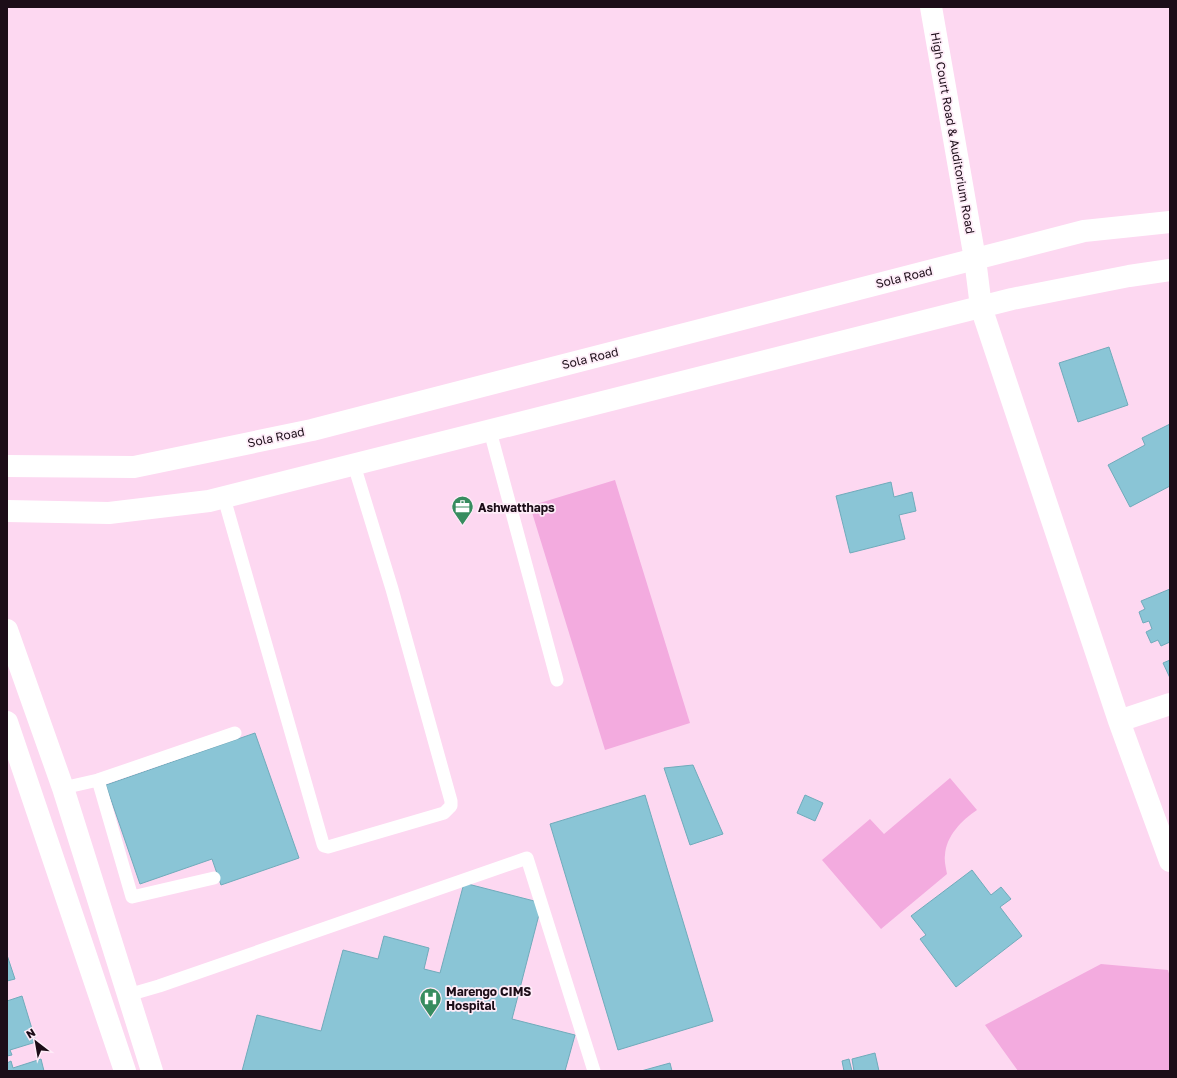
<svg xmlns="http://www.w3.org/2000/svg" width="1177" height="1078" font-family="'Golos Text',sans-serif">
<style>
.green{fill:#f3abdf}
.building{fill:#8ac5d6;stroke:#70abbb}
.lines{fill:none;stroke-linecap:round;stroke-linejoin:round}
.service{stroke:#fff;stroke-width:13}
.minor{stroke:#fff;stroke-width:22}
.tertiary{stroke:#fff;stroke-width:22}
.secondary{stroke:#fff;stroke-width:22}
.labels{text-anchor:middle;dominant-baseline:central;stroke-width:3.5;stroke-linejoin:round;paint-order:stroke}
.street-label{font-size:12px;fill:#1c0d18;stroke:#feecf8}
.poi-label{font-size:12px;font-weight:bold;fill:#1c0d18;stroke:#feecf8;text-anchor:start}
</style>
<rect width="100%" height="100%" fill="#fdd8f1"/>
<path class="green" d="M615,480L690,723L605,750L530,506Z
M950,778L977,810C962,820 946,836 945,855C944,861 946,868 947,874L881,929L822,860L870,819L884,834Z
M1101,964L1168,970L1170,977V1071H1018L985,1025Z"/>
<path class="building" d="M1109,347L1128,405L1078,422L1059,363Z
M1170,424V486L1130,507L1108,465L1145,445L1142,438Z
M891,482L894,497L912,492L916,511L899,515L905,539L850,553L836,496Z
M1170,589V642L1161,646L1158,640L1151,643L1146,632L1152,629L1149,621L1143,623L1139,612L1145,609L1141,601Z
M1170,660V678L1163,663Z
M255,733L299,858L221,885L212,859L140,884L106,785Z
M693,765L723,834L690,845L664,768Z
M645,795L713,1021L618,1050L550,824Z
M805,795L823,803L815,821L797,813Z
M972,870L991,895L1001,887L1011,899L1000,907L1022,936L956,987L920,939L926,935L911,916Z
M464,883L542,903L512,1019L575,1035L565,1071H242L257,1015L321,1031L343,950L378,959L384,936L429,948L424,969L440,973Z
M7,955L15,979L7,981Z
M22,996L36,1042L10,1050L12,1055L7,1056V1001Z
M875,1053L879,1071H854L852,1059Z
M41,1059L44,1071H7V1063L11,1061L13,1068Z
M849,1059L852,1071H844L842,1061Z
M670,1063L672,1071H641Z"/>
<g class="lines">
<path class="service" d="M490,431L557,680
M224,498L323,844L324,846L328,847L444,813L451,806V801L392,589L354,465
M98,780L132,897L214,878
M63,788L98,780L235,733
M128,995L159,986L527,858L594,1071"/>
<path class="minor" d="M931,7L975,259L981,307L1119,721L1170,861
M1119,721L1170,704"/>
<path class="tertiary" d="M7,630L63,788L152,1071
M7,722L125,1071"/>
<path class="secondary" d="M7,466L134,467L312,430L1084,231L1170,222
M7,511L109,513L209,501L1012,299L1129,276L1170,270"/>
</g>
<defs>
<symbol id="office-pin" viewBox="-11 -11 22 30"><path d="M0 17L-7.5 6A9.5 9.5 0 1 1 7.5 6Z" fill="#378c5f" stroke="#feecf8"/><path d="M-6-3h4V-5.5h4V-3h4V5H-6ZM-1-4.5V-3h2v-1.5ZM-6 0V1H6V0Z" fill="#fff"/></symbol>
<symbol id="hospital-pin" viewBox="-11 -11 22 30"><path d="M0 17L-7.5 6A9.5 9.5 0 1 1 7.5 6Z" fill="#378c5f" stroke="#feecf8"/><path d="M-5-5h3v3.5h4V-5h3V5h-3V1.5h-4V5h-3Z" fill="#fff"/></symbol>
</defs>
<g fill-rule="evenodd">
<use href="#office-pin" x="450" y="494" width="25" height="34"/>
<use href="#hospital-pin" x="418" y="986" width="25" height="34"/>
</g>
<g class="labels">
<g class="street-label">
<text transform="translate(953 133) rotate(80)">High Court Road &amp; Auditorium Road</text>
<text transform="translate(904 277) rotate(-14)">Sola Road</text>
<text transform="translate(590 358) rotate(-14)">Sola Road</text>
<text transform="translate(276 437) rotate(-12)">Sola Road</text>
</g>
<g class="poi-label">
<text x="478" y="507">Ashwatthaps</text>
<text x="446" y="991">Marengo CIMS<tspan x="446" dy="14">Hospital</tspan></text>
</g>
</g>
<rect width="1177" height="1078" fill="none" stroke="#1c0d18" stroke-width="16"/>
<g transform="translate(36 1042) rotate(329)" stroke="#feecf8" stroke-width="3" paint-order="stroke">
<path d="M0-3L7 15L0 10L-7 15Z" fill="#1c0d18"/>
<text y="-6" font-size="11" font-weight="bold" text-anchor="middle" fill="#1c0d18">N</text>
</g>
</svg>
